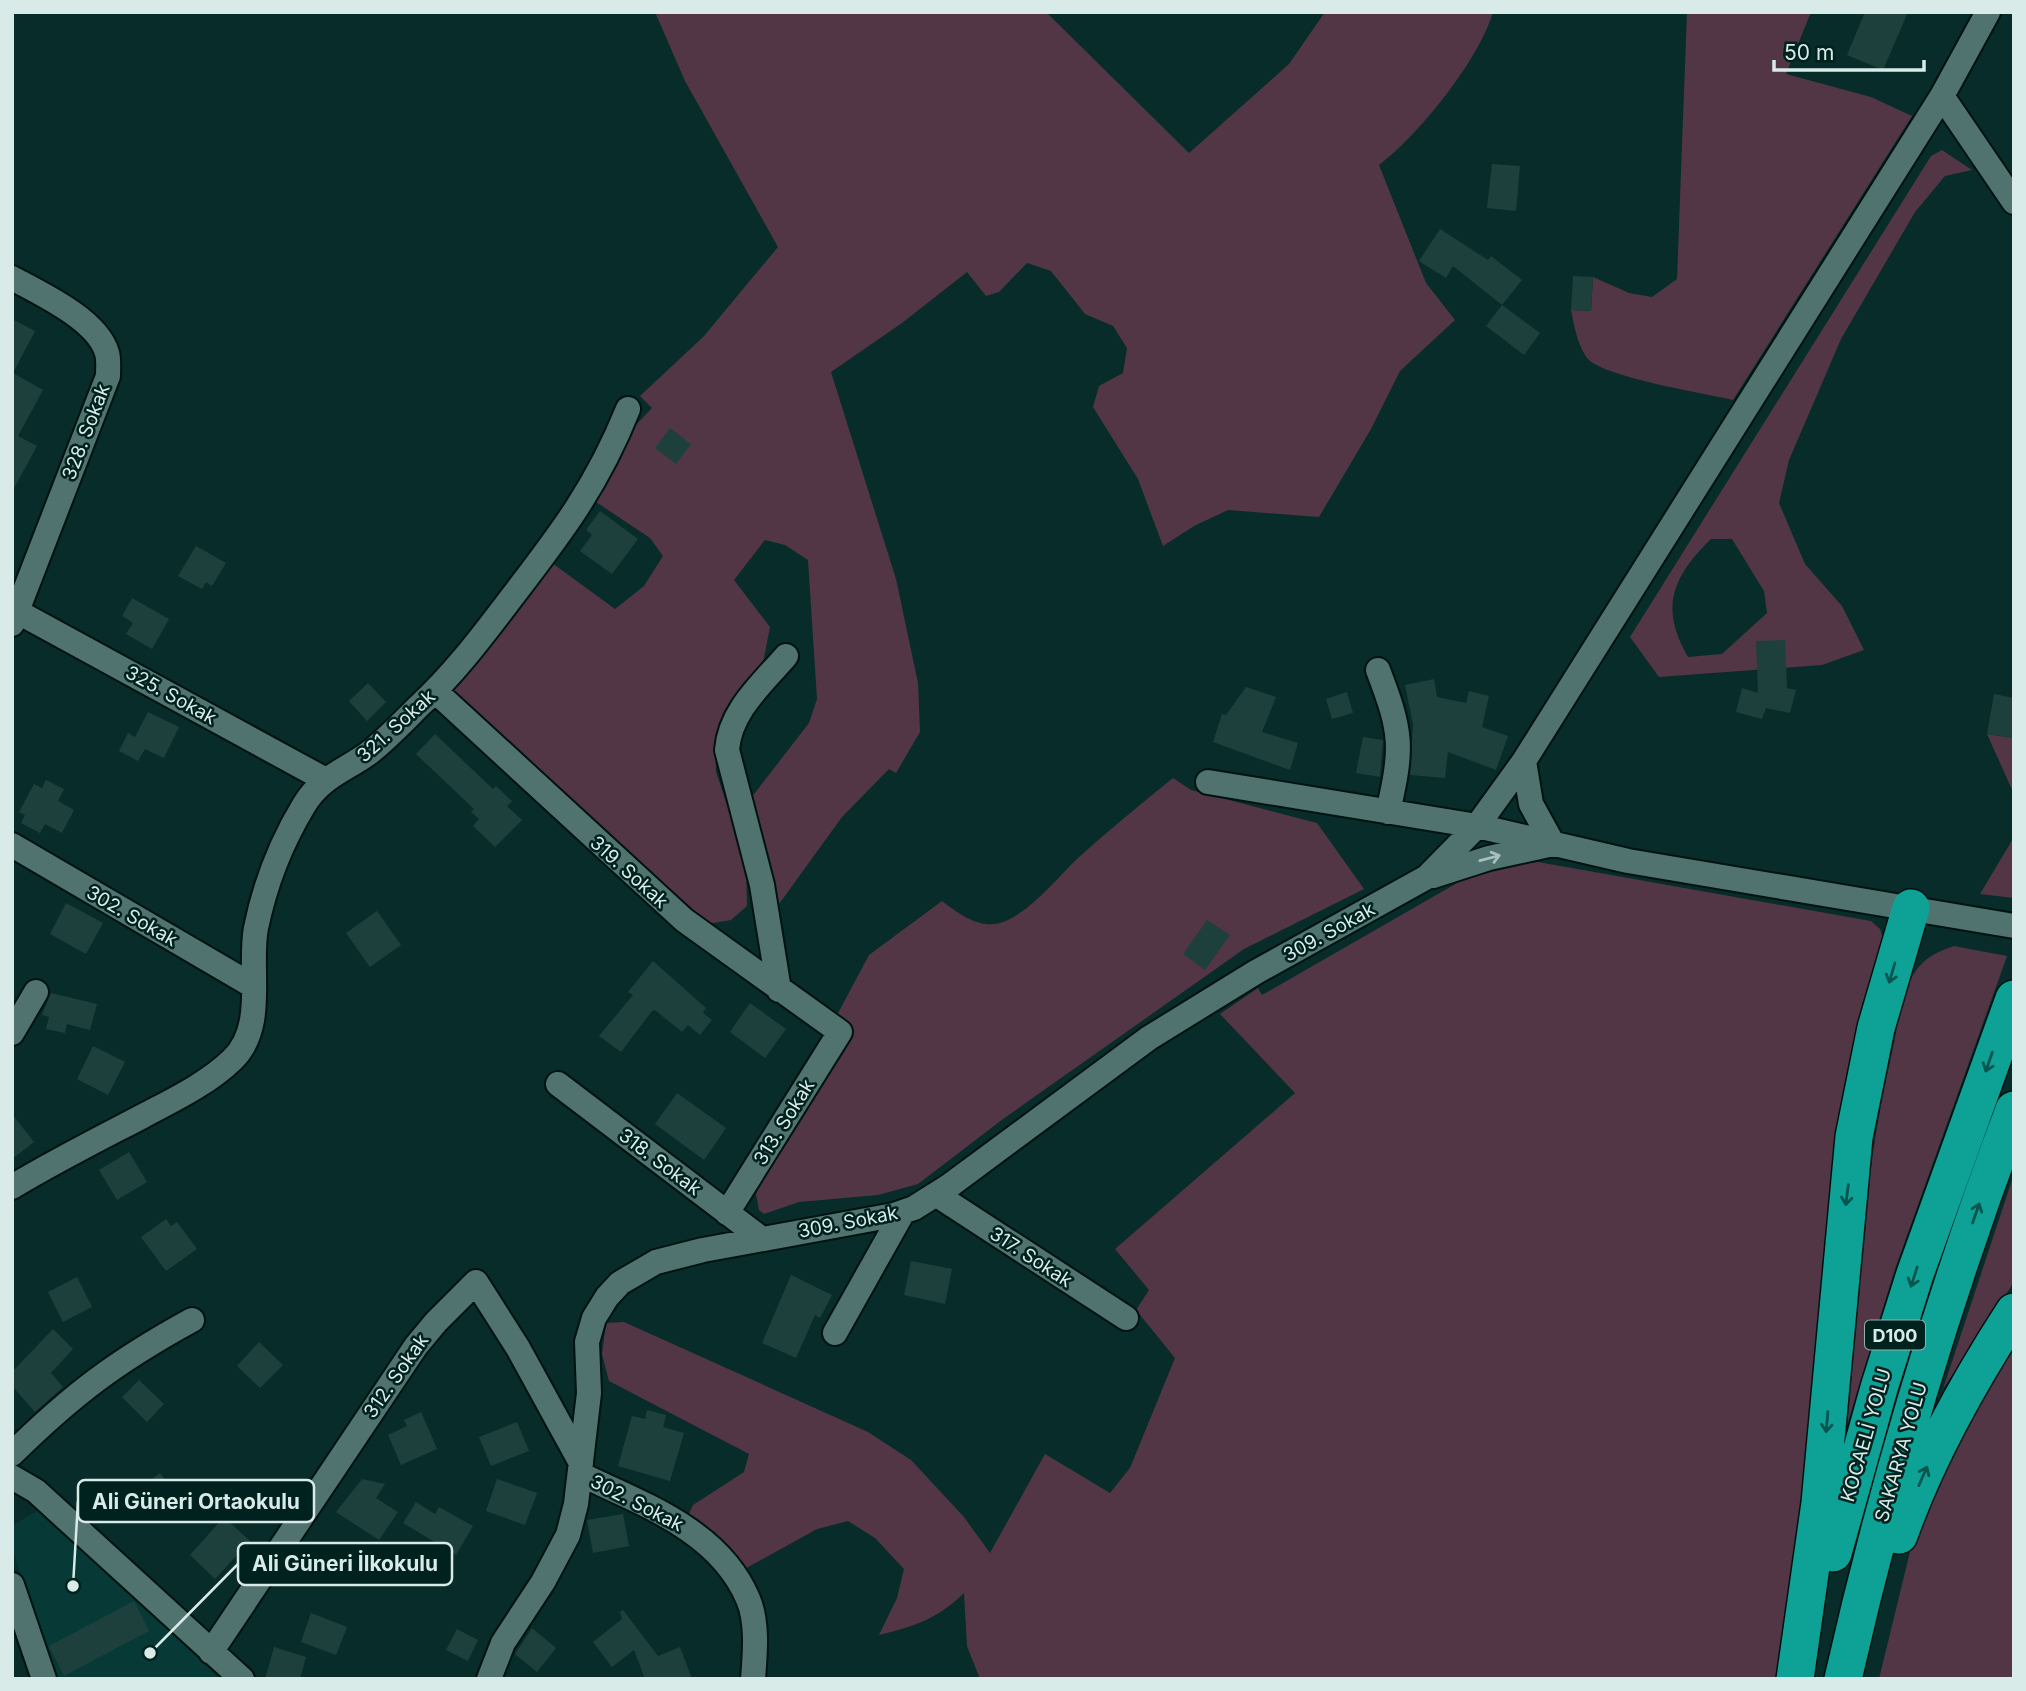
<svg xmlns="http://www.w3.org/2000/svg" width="2026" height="1691" font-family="Inter,sans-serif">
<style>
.built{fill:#073936}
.green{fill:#533645;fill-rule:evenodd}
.building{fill:#1e403d}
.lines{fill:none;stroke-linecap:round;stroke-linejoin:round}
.minor-casing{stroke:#001311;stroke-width:28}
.highway-casing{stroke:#001311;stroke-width:40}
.minor{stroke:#50736f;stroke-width:24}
.highway{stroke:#0ea297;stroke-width:37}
.oneway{stroke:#a8c1be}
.oneway2{stroke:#06554f}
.labels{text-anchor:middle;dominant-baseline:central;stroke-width:5;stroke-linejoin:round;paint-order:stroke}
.shield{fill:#00221f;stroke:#97afac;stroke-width:2}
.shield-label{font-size:18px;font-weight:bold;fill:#d8ebe8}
.street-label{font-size:19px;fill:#d8ebe8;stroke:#00221f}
.leader{fill:none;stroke:#d8ebe8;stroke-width:2.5}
.callout-dot{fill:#d8ebe8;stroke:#00221f;stroke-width:2.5}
.callout{fill:#00221f;stroke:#d8ebe8;stroke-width:2.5}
.callout-label{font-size:21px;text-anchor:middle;font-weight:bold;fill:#d8ebe8}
</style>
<rect width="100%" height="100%" fill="#082c29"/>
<path class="built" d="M40,1509L220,1679H56L12,1549V1526Z"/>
<path class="green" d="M655,12H1046L1189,153L1289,64L1325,12H1493C1479,60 1418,136 1379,165L1426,283L1455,320L1400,371L1371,429L1319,517L1228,510L1194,526L1163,546L1138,479L1093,407L1099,386L1123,373L1127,348L1113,326L1085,314L1051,271L1027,263L999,292L986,296L967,272L902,323L831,372L896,579L918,683L920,732L896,773L889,769L842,817L779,904L751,798L809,723L817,699L808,560L785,545L765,540L734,580L770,627L762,668L723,719L715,740L716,772L746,861L747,906L731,920L707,924L453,691L552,563L615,609L644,586L663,556L650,538L593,500L634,427L652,408L640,396L704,336L778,247L685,81Z
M1687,12H1811L1786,74L1871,97L1912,116L1733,400C1703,393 1609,378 1589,360C1578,348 1574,325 1571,310L1591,311L1593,277L1629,293L1652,297L1677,279Z
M1942,150L1972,170L1945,176L1915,212L1841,339L1789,460L1779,503L1805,564L1842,606L1864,650L1822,665L1659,677L1630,637L1931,156ZM1711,539H1732L1764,591L1767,613L1722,654L1688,657C1659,608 1673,576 1711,539Z
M1987,734L2014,738V794Z
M1173,778L1191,790L1317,823L1364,889L1244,949L1003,1119L918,1184L878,1195L799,1202L764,1214L759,1210L756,1194L761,1178L847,1037L851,1025L837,1015L869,955L942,901C958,913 978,929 1000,923C1028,915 1058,877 1078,858C1109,830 1141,804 1173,778Z
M2014,837V898L1980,894Z
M1538,862L1871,921L1880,929L1884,941L1847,1071L1835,1141L1815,1445L1777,1679H980L967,1646L964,1593C937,1619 916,1626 879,1635L897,1598L904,1569L875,1538L848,1521L817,1529L741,1571L687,1518L693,1505L744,1472L749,1454L609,1381L602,1354L606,1323L624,1322L868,1432L911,1460L964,1517L990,1553L1045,1454L1110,1493L1130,1468L1175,1358L1136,1310L1149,1290L1115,1249L1295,1093L1220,1014L1258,988L1262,995L1464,879L1505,865Z
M1954,946L2007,956L1895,1269L1844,1435C1855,1305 1863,1176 1893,1048C1898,1024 1901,993 1915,972C1925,957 1939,951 1954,946Z
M2014,1174V1282L1943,1389Z
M2014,1347V1679H1879L1917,1523L1962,1433Z"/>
<path class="building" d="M1865,12H1908L1883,70L1847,55Z
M1492,164L1520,166L1516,211L1487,208Z
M1440,229L1488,260L1491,256L1522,280L1502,305L1453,266L1446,278L1419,261Z
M1573,276L1593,277L1591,311L1571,310Z
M1502,305L1540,333L1524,355L1486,326Z
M12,319L35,331L13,373L43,390L18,436L37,446L12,492Z
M670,428L691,444L676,464L655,448Z
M600,511L638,539L612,574L580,551L592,535L586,530Z
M196,546L226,563L212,586L206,582L202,589L178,576Z
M132,598L169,619L152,649L126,634L133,623L122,616Z
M1785,640L1787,688L1796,690L1790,713L1766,708L1762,719L1736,712L1742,688L1758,693L1756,641Z
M1434,679L1437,697L1466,703L1469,691L1489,696L1482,727L1508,736L1496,770L1448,752L1445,778L1410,775L1413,724L1405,685Z
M368,683L386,702L367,721L349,701Z
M1246,687L1276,697L1262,732L1298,743L1290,770L1213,742L1222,714L1226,715Z
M1347,692L1353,713L1332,719L1326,699Z
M1994,694L2014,698V738L1987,734Z
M148,712L179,727L164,758L145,749L138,761L119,751L128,733L135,737Z
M435,734L493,789L496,786L512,801L507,806L522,820L495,847L473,826L479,819L471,812L474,809L416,754Z
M1363,737L1383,740L1380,777L1356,773Z
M46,780L64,789L58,801L74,810L62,833L45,824L40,833L21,823L25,815L19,812L34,784L42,788Z
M66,903L103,923L86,954L50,934Z
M377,911L401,945L370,967L346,933Z
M1207,920L1230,935L1205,970L1183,954Z
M653,961L706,1008L703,1013L712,1020L700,1035L688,1025L682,1032L655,1010L652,1011L621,1052L599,1036L633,995L628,992Z
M51,993L97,1004L90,1030L67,1024L65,1033L46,1029L49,1017L42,1015Z
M750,1003L786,1029L765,1058L730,1032Z
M93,1046L125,1062L108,1095L77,1079Z
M677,1093L726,1128L704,1160L655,1124Z
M12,1114L34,1142L12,1159Z
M129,1152L147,1182L117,1200L99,1170Z
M166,1219L171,1226L177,1222L197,1249L166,1271L141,1237Z
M911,1261L952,1269L945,1304L904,1295Z
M791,1275L832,1295L820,1318L815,1315L796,1358L762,1343Z
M77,1277L92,1307L63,1322L48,1292Z
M53,1329L73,1349L51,1373L63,1387L35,1412L12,1386V1372Z
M259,1342L283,1365L260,1388L237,1366Z
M139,1380L164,1404L147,1422L122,1397Z
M647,1410L666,1415L663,1427L684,1433L670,1481L618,1466L632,1416L645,1419Z
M421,1412L437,1449L401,1465L388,1435L407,1426L404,1420Z
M517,1422L529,1451L491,1466L479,1437Z
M160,1473L175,1494L153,1510L142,1487Z
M362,1479L385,1484L376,1498L398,1512L379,1540L336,1512Z
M497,1479L537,1493L525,1525L486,1511Z
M416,1502L435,1514L439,1507L473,1526L456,1555L403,1523Z
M623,1514L629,1546L593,1553L587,1520Z
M224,1517L250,1541L215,1579L190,1555Z
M134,1601L149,1631L64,1676L49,1646Z
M623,1610L658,1656L680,1647L692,1679H645L634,1650L612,1667L593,1642L622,1619L620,1612Z
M311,1613L347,1627L336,1655L301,1642Z
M532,1628L556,1648L537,1672L515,1654Z
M457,1629L478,1640L468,1661L446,1650Z
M274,1647L306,1657L300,1679H265Z"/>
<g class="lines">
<defs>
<path id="minor" d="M1942,96L2014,202
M12,278C40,293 98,320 107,353C109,360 108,369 108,376L12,624
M18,612L324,779
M1378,670C1402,733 1403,746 1388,812
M435,691L684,920L840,1032L727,1213
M1208,782L1477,826L1628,861L2014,926
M12,845L253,986
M1433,876L1489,858L1553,844L1531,804L1524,761
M779,990L762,885L727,750C730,711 761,685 786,656
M12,1033L36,992
M558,1084L762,1239
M12,1187C55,1161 99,1139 143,1116C173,1100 207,1084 232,1060C267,1027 248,969 256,928C265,884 281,843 304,805C321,777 344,771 369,753C387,739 403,722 419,706C454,674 483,635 512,597C562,532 597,486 628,409
M937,1195L1126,1318
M835,1333L903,1212
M12,1454C73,1394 117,1361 192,1320
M580,1474C642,1504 719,1530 748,1599C758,1622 755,1654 753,1679
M12,1477L36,1491L242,1679
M12,1585L44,1679
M211,1652L416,1346L436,1322L476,1282L518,1348L581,1463
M489,1679L503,1643L543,1582L568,1535L576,1504L589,1393L587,1342L594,1318L607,1297L620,1283L656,1262L703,1250L894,1215L914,1208L949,1186L1149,1038L1256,972L1427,877L1477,826L1524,761L1942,96L1988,12"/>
<path id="highway" d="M1899,1535C1927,1456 1968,1383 2014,1312
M1833,1553L1879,1388L1915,1274L2014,999
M1795,1679L1820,1503L1854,1137L1876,1028L1911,908
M1843,1679C1887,1485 1944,1296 2014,1110"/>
</defs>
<use href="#minor" class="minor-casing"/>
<use href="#highway" class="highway-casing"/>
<use href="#minor" class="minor"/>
<use href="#highway" class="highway"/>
</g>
<defs><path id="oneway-shaft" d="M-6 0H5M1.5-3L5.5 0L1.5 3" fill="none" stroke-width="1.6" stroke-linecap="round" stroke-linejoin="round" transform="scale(1.75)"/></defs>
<use class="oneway" href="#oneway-shaft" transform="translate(1490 858) rotate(-15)"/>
<g class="oneway2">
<use href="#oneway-shaft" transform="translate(1892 973) rotate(106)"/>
<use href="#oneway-shaft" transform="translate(1989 1062) rotate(109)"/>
<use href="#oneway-shaft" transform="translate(1847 1195) rotate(97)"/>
<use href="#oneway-shaft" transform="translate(1976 1213) rotate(-71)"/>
<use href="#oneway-shaft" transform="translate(1914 1277) rotate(108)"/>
<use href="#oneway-shaft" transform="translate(1827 1422) rotate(95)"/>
<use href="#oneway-shaft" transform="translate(1923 1476) rotate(-66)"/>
</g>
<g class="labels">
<rect class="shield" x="1865" y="1320.5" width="60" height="29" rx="5"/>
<g class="shield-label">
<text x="1895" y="1335">D100</text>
</g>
<g class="street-label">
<text transform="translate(86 432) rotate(-69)">328. Sokak</text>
<text transform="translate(171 695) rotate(29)">325. Sokak</text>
<text transform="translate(396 726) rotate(-42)">321. Sokak</text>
<text transform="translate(629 872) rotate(42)">319. Sokak</text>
<text transform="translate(132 916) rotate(30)">302. Sokak</text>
<text transform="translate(1329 932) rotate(-29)">309. Sokak</text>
<text transform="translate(784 1122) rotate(-58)">313. Sokak</text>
<text transform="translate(660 1162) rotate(37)">318. Sokak</text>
<text transform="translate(848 1222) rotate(-11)">309. Sokak</text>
<text transform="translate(1031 1257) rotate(33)">317. Sokak</text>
<text transform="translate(396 1376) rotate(-55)">312. Sokak</text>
<text transform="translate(1866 1435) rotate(-74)">KOCAELİ YOLU</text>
<text transform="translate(1901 1452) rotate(-74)">SAKARYA YOLU</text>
<text transform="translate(637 1503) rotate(27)">302. Sokak</text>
</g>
</g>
<path class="leader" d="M73 1586L78 1501M150 1653L238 1564"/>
<g class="callout-dot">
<circle cx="73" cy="1586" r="7"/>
<circle cx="150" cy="1653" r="7"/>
</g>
<g class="callout">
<rect x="78" y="1480" width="236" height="42" rx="7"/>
<rect x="238" y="1543" width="214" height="42" rx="7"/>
</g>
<g class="callout-label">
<text x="196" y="1509">Ali Güneri Ortaokulu</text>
<text x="345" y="1571">Ali Güneri İlkokulu</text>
</g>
<rect width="2026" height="1691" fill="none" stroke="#d8ebe8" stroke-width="28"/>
<path d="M1774 60v10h150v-10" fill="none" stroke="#d8ebe8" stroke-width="3.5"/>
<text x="1784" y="60" font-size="21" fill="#d8ebe8" stroke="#00221f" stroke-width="5" paint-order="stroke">50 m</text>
</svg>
